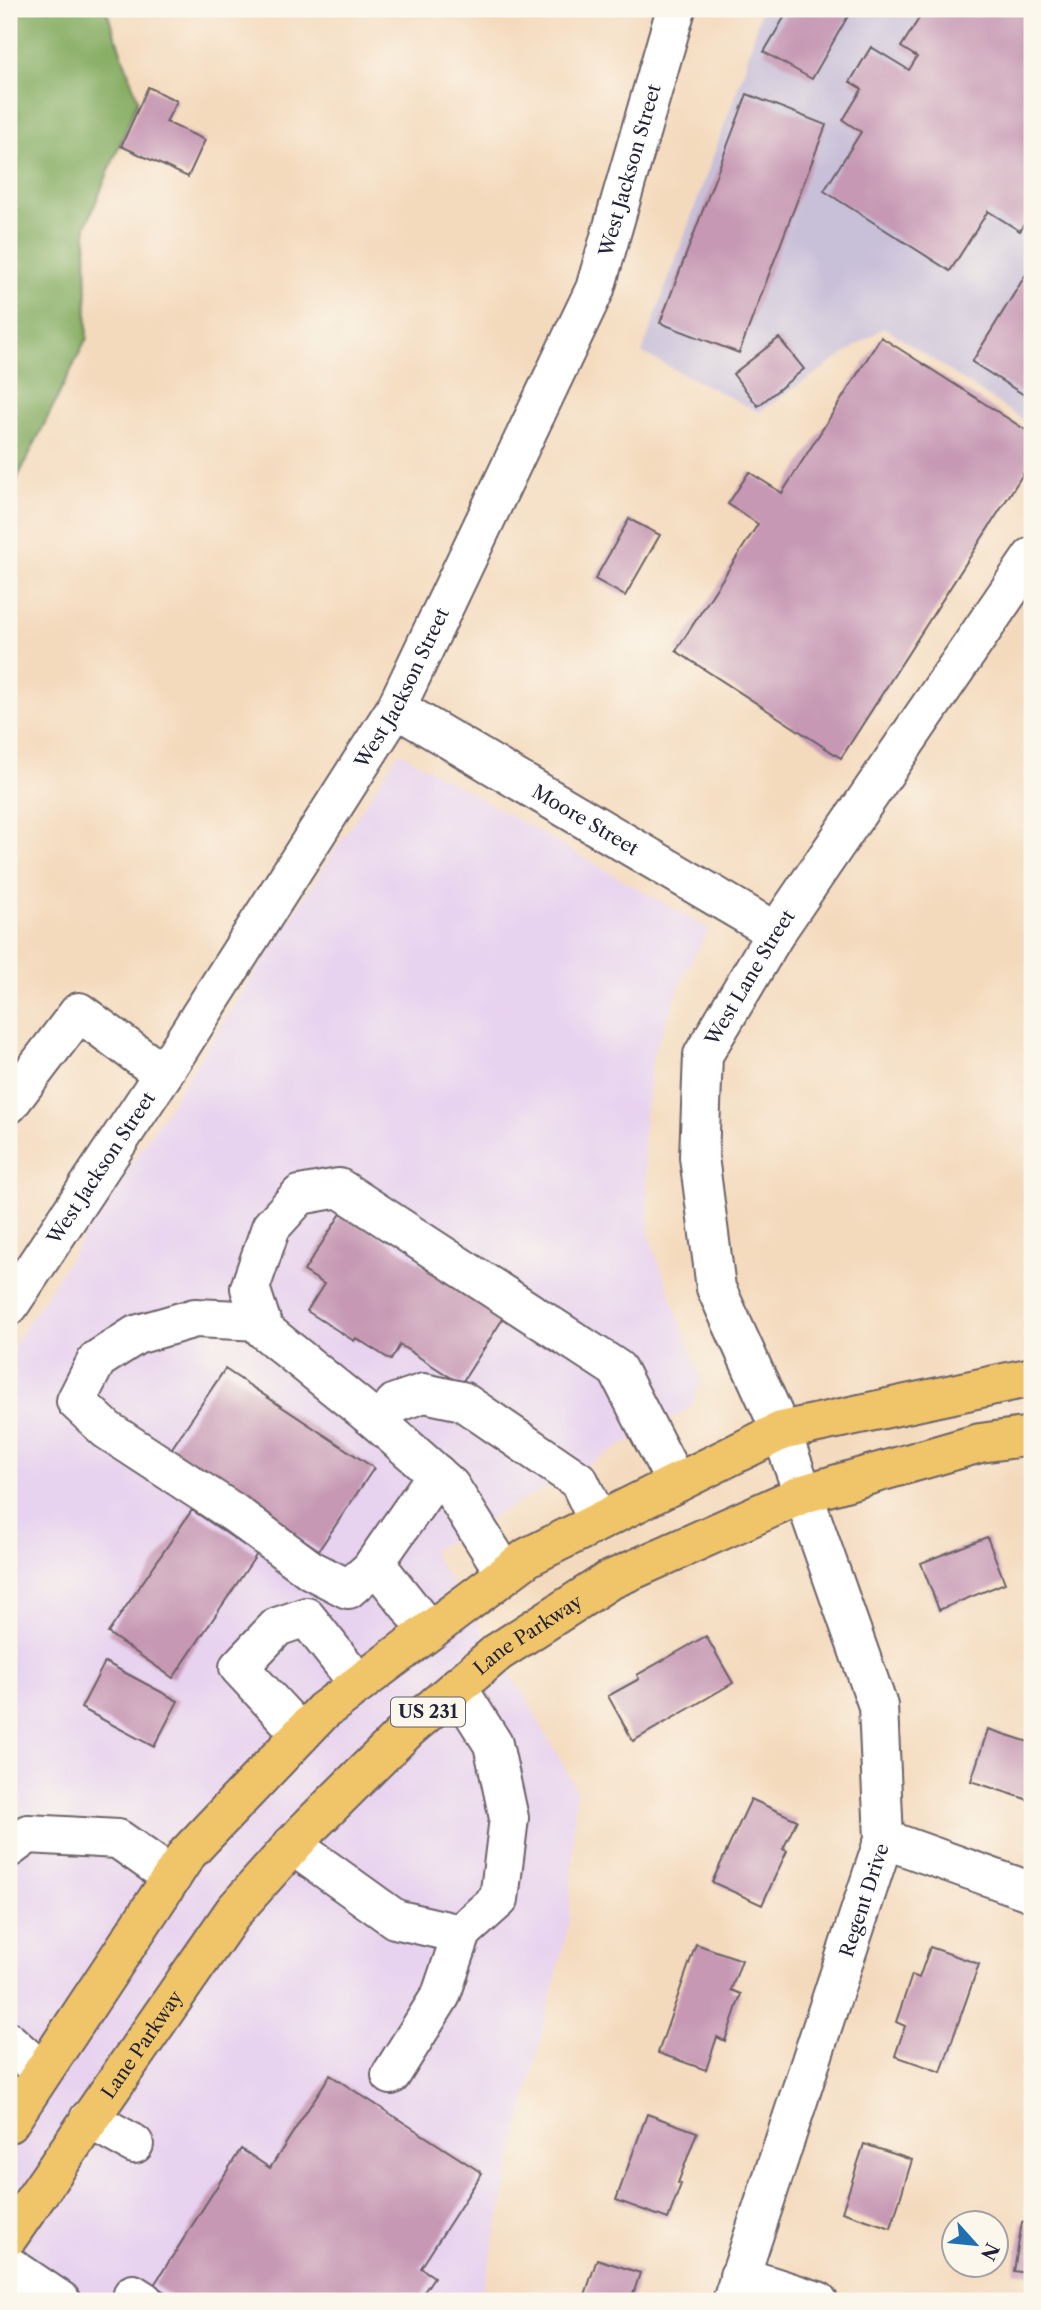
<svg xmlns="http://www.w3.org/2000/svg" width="1041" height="2310" font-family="'Libre Caslon Text',serif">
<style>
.built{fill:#e7d2ef}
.industrial{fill:#c8bfd8}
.forest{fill:#86ad64;stroke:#546850;stroke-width:2}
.building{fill:#c698b4}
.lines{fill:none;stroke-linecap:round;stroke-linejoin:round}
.minor-casing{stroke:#6c6268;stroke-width:42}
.highway-casing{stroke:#6c6268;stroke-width:42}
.minor{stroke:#fff;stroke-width:38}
.highway{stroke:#f0c469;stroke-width:38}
.labels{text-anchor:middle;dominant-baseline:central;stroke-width:6;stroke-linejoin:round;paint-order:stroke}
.shield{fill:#fbf7ec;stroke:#636270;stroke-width:2}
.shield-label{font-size:18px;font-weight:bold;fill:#22223b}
.street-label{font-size:19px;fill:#22223b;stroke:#fbf7ec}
</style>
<rect width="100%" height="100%" fill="#fbf7ec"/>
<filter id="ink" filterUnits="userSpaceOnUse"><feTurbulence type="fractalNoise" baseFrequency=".0143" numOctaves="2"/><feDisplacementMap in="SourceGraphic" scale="14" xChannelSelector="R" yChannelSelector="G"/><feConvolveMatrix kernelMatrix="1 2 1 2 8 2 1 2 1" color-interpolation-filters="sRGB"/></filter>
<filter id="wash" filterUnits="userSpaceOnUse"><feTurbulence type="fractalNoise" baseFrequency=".00686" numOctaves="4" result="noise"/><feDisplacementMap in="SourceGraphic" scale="28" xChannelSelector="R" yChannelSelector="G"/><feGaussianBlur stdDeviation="1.57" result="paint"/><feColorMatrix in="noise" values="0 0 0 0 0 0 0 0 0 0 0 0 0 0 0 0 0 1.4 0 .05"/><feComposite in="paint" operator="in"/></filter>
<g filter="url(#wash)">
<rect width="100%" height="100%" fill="#f4dabd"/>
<path class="built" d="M399,752L709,929L687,969L653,1054L643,1134L650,1238L701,1379L692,1407L431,1551L524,1695L576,1788L569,1923L523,2112L488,2271L479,2301H9V1352Z"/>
<path class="industrial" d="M761,9H1032V426L884,327L759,412L642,353L744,71Z"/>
<path class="forest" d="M9,9H106L138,100L86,226L87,338L9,495Z"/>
<g id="blocks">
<path class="building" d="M789,9H852L812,79L764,52Z
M925,9H1032V212L1020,231L988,211L950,271L824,191L861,132L843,120L862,89L850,82L871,47L909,70L917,57L901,47Z
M148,87L177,101L166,122L205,140L188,177L121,146Z
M747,94L826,125L739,353L660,323Z
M1028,271L1032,274V400L972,362Z
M881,337L1032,434V460L841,758L676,651L758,524L728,504L749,472L782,493Z
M779,338L804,369L758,406L733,374Z
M629,519L660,535L625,596L595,579Z
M342,1212L504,1317L461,1384L400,1345L391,1360L356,1338L354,1341L307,1311L324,1284L304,1271Z
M225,1369L374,1468L319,1550L170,1451Z
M192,1510L257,1554L173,1678L108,1633Z
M987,1537L1005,1583L939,1610L921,1563Z
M706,1636L733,1683L633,1741L608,1696L639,1679L637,1675Z
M105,1662L178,1701L154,1747L81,1708Z
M988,1729L1032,1743V1801L971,1781Z
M751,1799L797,1820L783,1849L787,1851L762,1905L712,1882Z
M696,1944L742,1960L731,1990L741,1994L725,2041L717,2037L706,2070L658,2053Z
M930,1947L979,1964L941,2072L895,2056L905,2026L896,2022L912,1975L919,1978Z
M330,2075L482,2173L421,2268L434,2277L418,2301H179L154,2285L241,2149L270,2168Z
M647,2114L697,2132L678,2183L681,2184L668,2219L616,2200Z
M864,2144L912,2160L891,2228L842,2212Z
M1022,2222L1032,2224V2274L1014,2271Z
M597,2259L640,2273L631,2301H583Z"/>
</g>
</g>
<g filter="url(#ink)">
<use href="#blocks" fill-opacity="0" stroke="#6c6268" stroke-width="2"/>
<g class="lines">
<defs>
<g id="minor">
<path id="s1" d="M396,708L776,932"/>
<path d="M9,1104L79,1012L163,1074"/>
<path id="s2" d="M9,1306L163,1074L396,708L595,289L676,9"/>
<path d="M261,1321L195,1318L136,1335L97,1360L76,1401L107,1430L234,1513L311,1570L348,1589L370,1570L437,1474"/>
<path d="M379,1423L395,1403L424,1393L462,1401L579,1481L598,1521"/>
<path d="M375,1563L429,1631"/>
<path d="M505,1573L450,1486L379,1423L264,1330L250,1288L271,1227L300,1195L339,1188L617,1369L676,1483"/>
<path d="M301,1734L239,1667L277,1627L306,1617L359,1684"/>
<path d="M884,1839L1032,1892"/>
<path d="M292,1845L395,1919L460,1934L499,1899L509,1818L493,1744L457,1687"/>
<path d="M9,1848L28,1834L118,1839L172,1877"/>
<path d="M9,2042L42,2072"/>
<path d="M391,2075L441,1995L462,1933"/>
<path d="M89,2119L134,2144"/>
<path d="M9,2266L61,2301"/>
<path d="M739,2276L818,2301"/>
<path d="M133,2294L144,2301"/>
<path id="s3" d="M732,2301L884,1839L878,1706L781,1431L716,1288L699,1157L703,1055L776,932L1032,557"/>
</g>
<g id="highway">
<path d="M9,2123L187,1854L323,1711L528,1557L781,1431L1032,1377"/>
<path id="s4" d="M9,2236L234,1911L307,1829L408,1729L498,1652L608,1581L803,1494L980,1443L1032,1436"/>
</g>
</defs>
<use href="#minor" class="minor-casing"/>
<use href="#highway" class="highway-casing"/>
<use href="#minor" class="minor"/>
<use href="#highway" class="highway"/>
</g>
</g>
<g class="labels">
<rect class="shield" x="391" y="1697.5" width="74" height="29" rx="5"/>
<g class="shield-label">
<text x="428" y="1712">US 231</text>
</g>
<g class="street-label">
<text stroke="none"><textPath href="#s2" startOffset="1300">West Jackson Street</textPath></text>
<text stroke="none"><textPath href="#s2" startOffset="733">West Jackson Street</textPath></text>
<text stroke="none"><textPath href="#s1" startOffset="220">Moore Street</textPath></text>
<text stroke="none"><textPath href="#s3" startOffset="1393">West Lane Street</textPath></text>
<text stroke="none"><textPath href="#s2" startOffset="166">West Jackson Street</textPath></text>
<text stroke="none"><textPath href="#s4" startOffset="800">Lane Parkway</textPath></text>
<text stroke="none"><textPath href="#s3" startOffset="422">Regent Drive</textPath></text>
<text stroke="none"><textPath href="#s4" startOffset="233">Lane Parkway</textPath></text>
</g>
</g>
<rect width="1041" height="2310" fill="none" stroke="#fbf7ec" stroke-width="35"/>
<g transform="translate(975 2244) rotate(117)"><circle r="33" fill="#fbf7ec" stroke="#a4a2a5" stroke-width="2"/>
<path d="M0-5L12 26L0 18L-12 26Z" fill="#1f6fb2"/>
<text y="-10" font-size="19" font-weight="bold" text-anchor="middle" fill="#22223b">N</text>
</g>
</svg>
